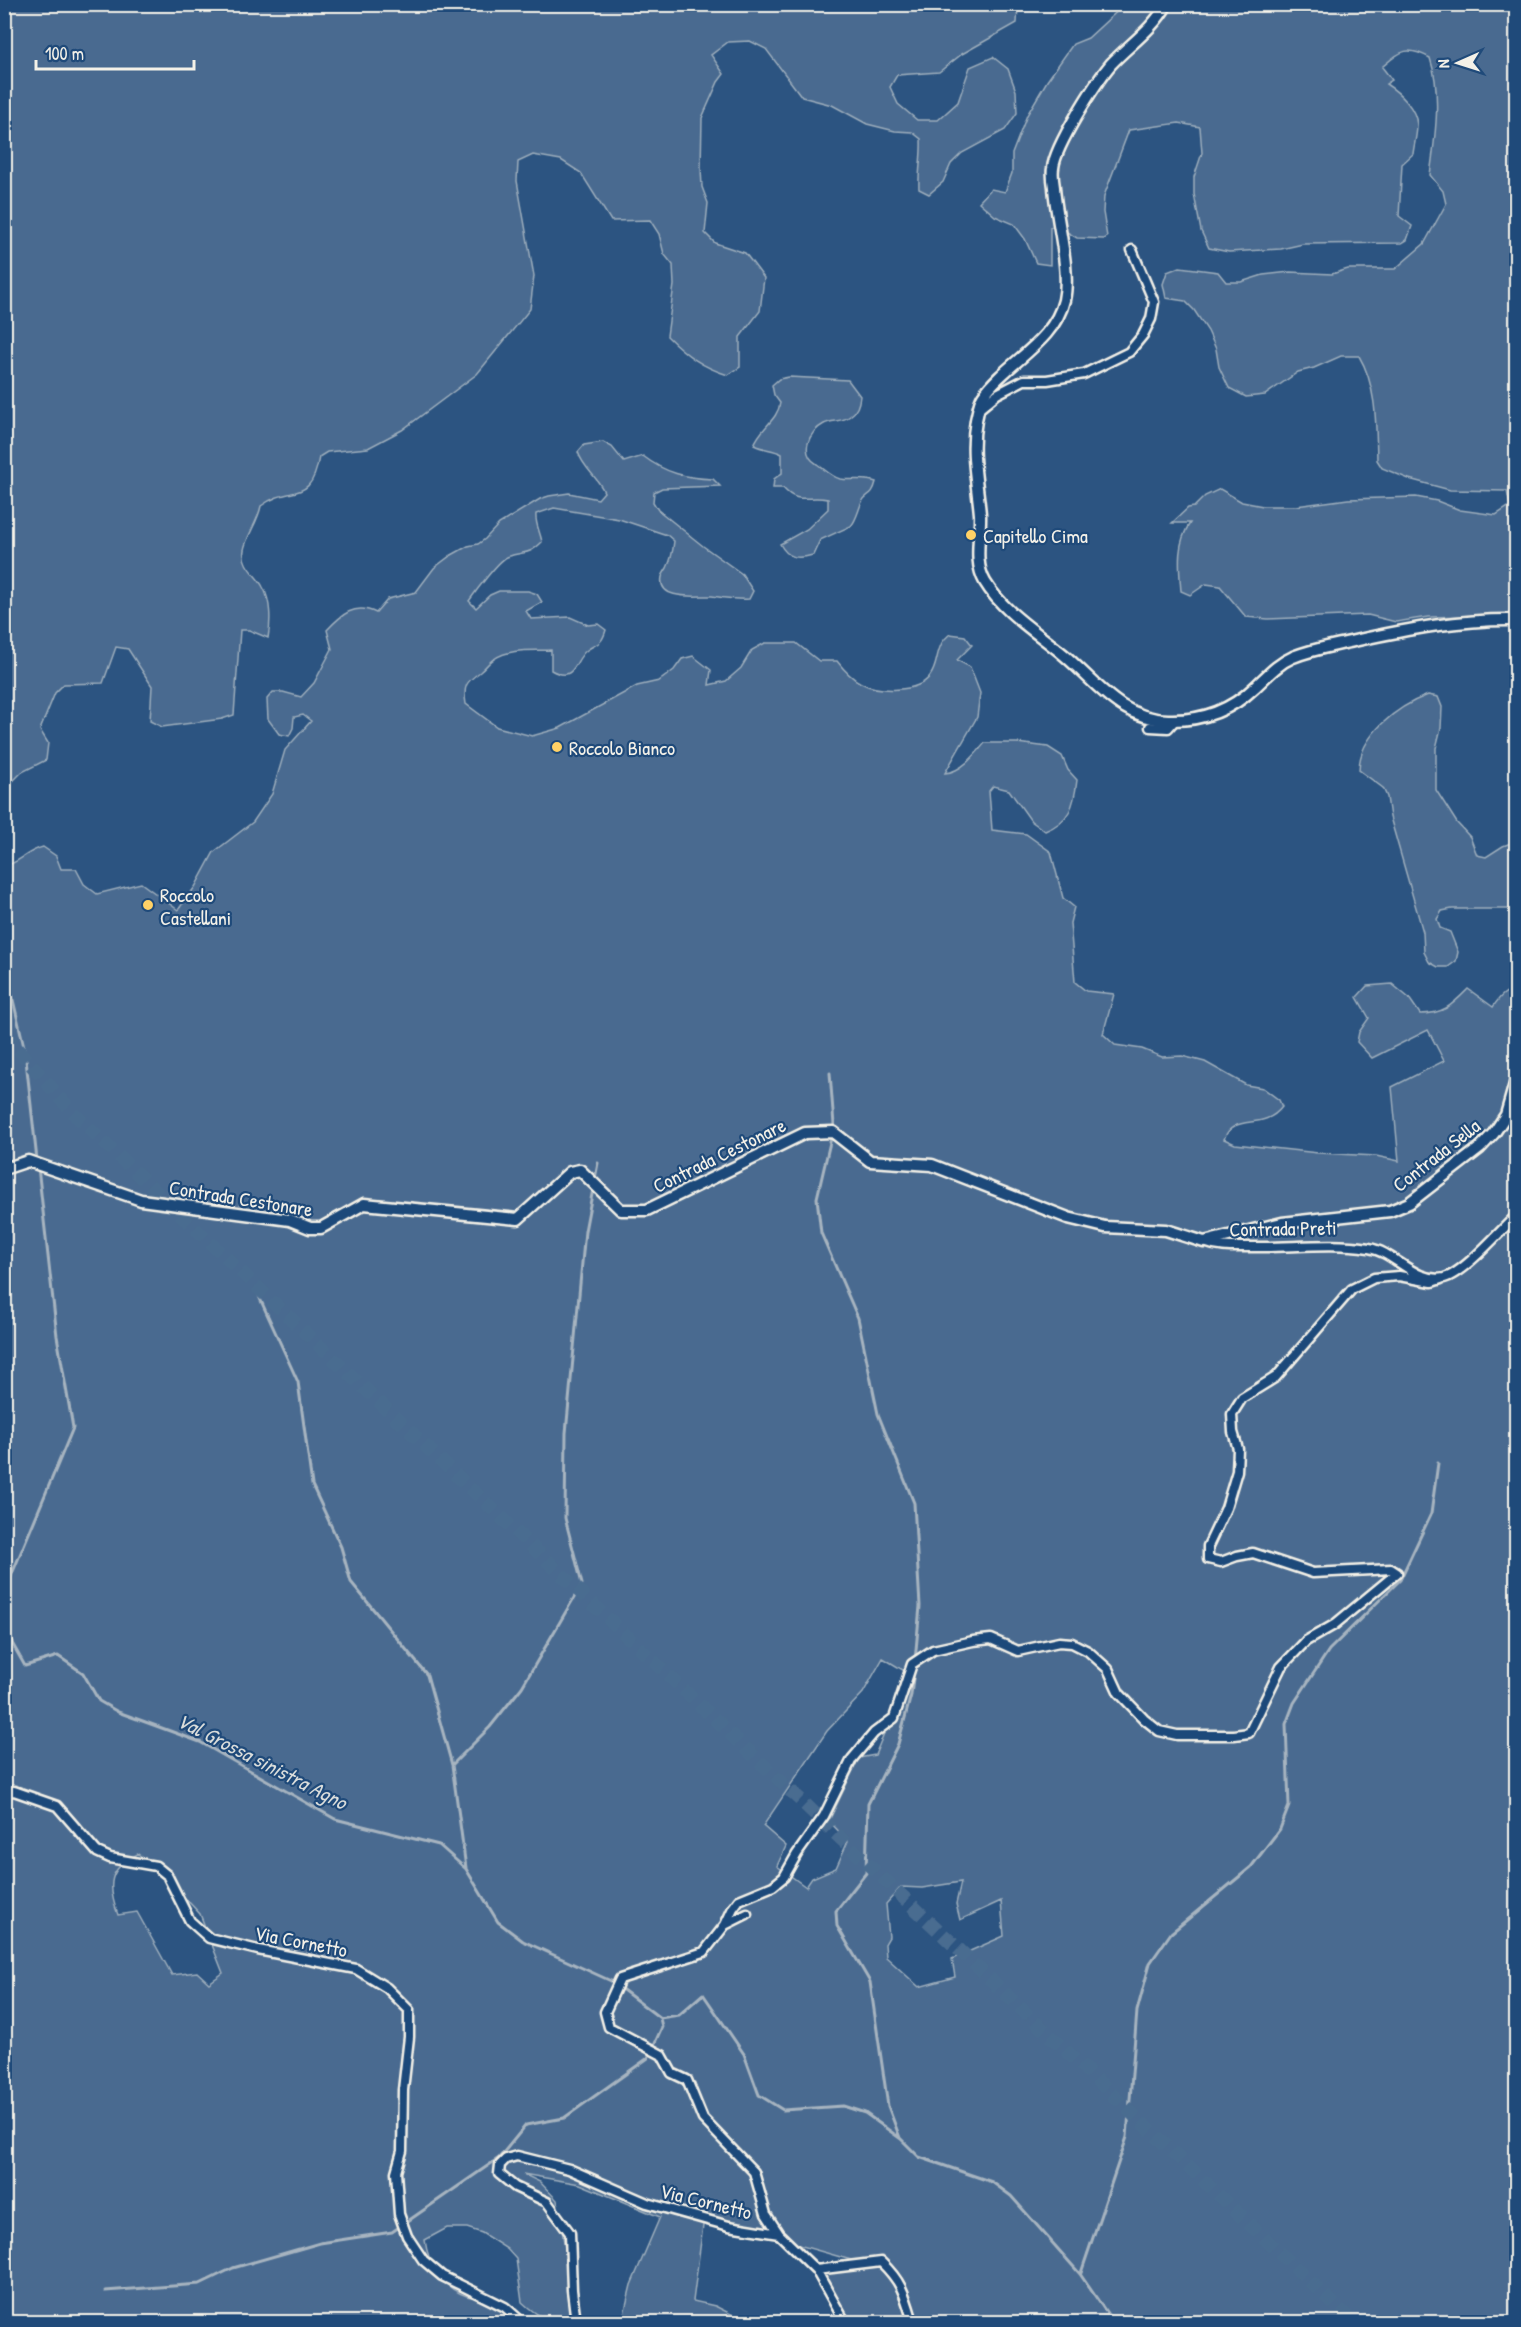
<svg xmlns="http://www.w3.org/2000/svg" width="1521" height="2327" font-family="'Patrick Hand',sans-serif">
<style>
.green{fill:#496b90;stroke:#9eaebc;stroke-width:1.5;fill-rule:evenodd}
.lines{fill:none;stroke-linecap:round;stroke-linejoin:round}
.stream{stroke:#a7b4c0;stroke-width:3}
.trunk-tunnel{stroke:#4a6c90;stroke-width:14;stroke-dasharray:14 7;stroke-linecap:butt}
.minor-casing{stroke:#f4f1e8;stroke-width:13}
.tertiary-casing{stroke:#f4f1e8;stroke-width:15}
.minor{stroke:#1f4a7a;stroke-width:8}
.tertiary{stroke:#1f4a7a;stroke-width:10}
.poi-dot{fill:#ffd166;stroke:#1f4a7a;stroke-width:2}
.labels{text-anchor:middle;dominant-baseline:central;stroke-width:4.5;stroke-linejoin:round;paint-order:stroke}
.poi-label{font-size:20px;fill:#f4f1e8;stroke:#1f4a7a;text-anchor:start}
.street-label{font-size:20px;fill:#f4f1e8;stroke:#1f4a7a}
.water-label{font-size:21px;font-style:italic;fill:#dadddb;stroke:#1f4a7a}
</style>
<rect width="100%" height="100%" fill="#2c5481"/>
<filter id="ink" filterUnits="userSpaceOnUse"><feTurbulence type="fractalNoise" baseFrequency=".0167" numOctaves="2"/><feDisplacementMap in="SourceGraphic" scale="12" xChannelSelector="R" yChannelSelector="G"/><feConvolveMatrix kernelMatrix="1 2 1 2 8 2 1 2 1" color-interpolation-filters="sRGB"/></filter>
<g filter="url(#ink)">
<path class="green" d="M4,5H1018L1017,23L962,54L939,72L897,75L890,87L898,104L917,120H938L958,102L970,67L993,57L1008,69L1016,91L1017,113L1005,130L962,153L951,164L943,182L929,194L919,189C918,172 922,157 921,139L912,132L895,131L867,124L832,105L802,97L766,49L750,41L728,42L711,55L724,74L718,82L702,118L701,168L702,187L708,203L705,233L715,243L745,253L764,278L760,311L740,337V367L728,375C702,367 686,355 667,336L674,285L673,265L664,254L659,234L650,220L611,221L581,173L561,160L533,155L518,162L517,181L534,276L530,309L477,374L402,430L368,448L327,452L319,457C311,506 292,483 261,506C258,522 246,537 244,550C241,566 257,575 263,587C271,601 271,622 268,638L249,630H240L234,715L222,719L162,727L150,721L152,686L128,649L116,647L103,683L64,684L55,693L40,730L48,743L46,760L22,772L10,784L5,785Z
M1124,5H1516V615L1428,617L1396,622L1368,615L1268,619L1246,617L1220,586L1206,584L1190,595L1181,591C1179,567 1176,544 1190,523H1172L1188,508L1194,507L1205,496L1220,489L1242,502L1263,506H1296L1348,499L1416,497L1437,501L1460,510L1496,515L1510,506L1507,491L1450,490L1409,479L1382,468L1377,460C1376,426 1377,386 1359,356H1341L1314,368L1298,372L1265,395L1246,397L1229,388L1219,367L1216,349L1208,331L1194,310L1185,301L1166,298L1163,284L1167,272L1180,267L1218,272L1226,282H1241L1263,275L1290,272L1332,274L1348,269H1395L1424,244L1446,204L1443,191L1430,175C1435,138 1442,94 1430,58C1406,45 1401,51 1382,67L1392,80L1386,84C1400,93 1416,108 1417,125C1417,135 1414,145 1413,154L1402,164L1399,216L1412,226L1407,240L1402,243L1303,244L1281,249L1229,252L1209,248L1201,231L1194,194V177L1202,153L1200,127L1179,123L1129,130L1104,196L1103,212L1107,237L1104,239L1077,238L1062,229L1050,227V265L1036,263L1025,239L1014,224L995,216L979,202L991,189L1005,192L1012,173V154L1027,115L1047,81L1073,44L1088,38Z
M789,377L848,380L860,396C859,405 857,411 850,416C842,423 832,419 824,424C809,432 799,453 817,464C824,469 832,477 840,479C853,481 864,477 876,482C872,498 867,492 862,502C858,510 857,519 851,526L820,540L813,555C798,559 788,559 780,544L807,529L828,509V499C808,495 798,505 783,488H773L774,479L782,473V454C773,449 764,450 754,445C760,428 778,420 780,403L774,395L772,385L779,379Z
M603,442L612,447L624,462L643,456C665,473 686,478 713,479L720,486L662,488L654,492L653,502L658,510L703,546L742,574L753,591L749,599C736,600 725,598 712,596C699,595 657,602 662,577C663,574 665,571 667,568C671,560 673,551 674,541L667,535L619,519L554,508L536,514C535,524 540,531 542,542C527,557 524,550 507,557C498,561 476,591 469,601L476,608L490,595L499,591H528L537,594L542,602L526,611L531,619L570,617L588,625L598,624L606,630C601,646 598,642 587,650C573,660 576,684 551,670V650C532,651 510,648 494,659C489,662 485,668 480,672C466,682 463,686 466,704L497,727L532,736L560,728L637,686L659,681L674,670L682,659L693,656L711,670L709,685L726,681L741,668L752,650L765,643H796L819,661H837C844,670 851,678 861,683C878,692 918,693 930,676C937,667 936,655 941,645C942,641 947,637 950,634L965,636L972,645L957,660L970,667L980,693L977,717L945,773C961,772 975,755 985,743H1017L1048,747L1062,756L1068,770L1077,780C1074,806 1070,821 1045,831L1031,821L1009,790L993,786L989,791L992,830L1026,834L1051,852L1063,898L1074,907L1070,923L1075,982L1086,991L1114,994L1103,1034L1115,1045L1142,1049L1162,1057L1182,1056L1205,1062L1246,1085L1263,1088L1279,1100L1282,1107C1263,1132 1234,1112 1224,1139L1235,1144L1318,1153L1376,1156L1399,1161L1392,1087L1444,1061L1428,1030L1372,1058L1357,1042L1359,1032L1369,1018L1357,997L1367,986L1392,984L1409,998L1420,1014C1444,1014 1452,1005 1468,989L1493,1007C1499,998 1505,990 1516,989V2322H850L821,2269L858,2262L704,2218L693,2301L715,2306L739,2318L764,2319L771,2322H622L631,2285L660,2217L580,2184L523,2174L540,2182L557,2200L571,2285L570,2318C552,2327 535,2314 522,2302L516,2259L507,2249L482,2233L467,2228H447L425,2240C428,2264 442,2288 467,2296C473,2298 480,2296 486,2298C496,2301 506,2314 513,2322H5V866C20,862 27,851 43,847L56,856L61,869H76L84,884L97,894L141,883L178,910L195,887L214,852L253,822L272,794L285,750L311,721L303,715L294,717L293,728L289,736L279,734L268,719L267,699L273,692H283L301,697L314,683L332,649L327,630C341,615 355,602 376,613L388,599L416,592L434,568L450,556L468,546L478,544L485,539L499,524L540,499L549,496L569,493L598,499L604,492C598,477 583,468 578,452L584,445ZM883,1658L913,1676L887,1726L875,1755L859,1758L829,1821L848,1841L836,1868L812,1878L806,1887L777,1866L786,1846L763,1826L827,1731L863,1693ZM138,1854L159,1870L200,1914L223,1973L209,1983L197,1972L172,1975L137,1912L118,1915C107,1885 108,1868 138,1854ZM961,1882L956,1904L960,1920L1001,1901L1004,1936L952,1959L955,1977L919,1987L886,1957L885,1944L889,1937L886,1904L901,1887L922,1888Z
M1428,695L1438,697L1442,707L1441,728L1436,748V790L1457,823L1470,837L1477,855L1486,857L1503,846L1516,841V909H1452L1442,911L1437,919L1440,928L1450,932L1458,952L1456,961L1448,967H1438L1429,962L1424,952L1423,932L1390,817L1387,797L1383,788L1359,770C1359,735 1398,706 1428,695Z"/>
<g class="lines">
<path class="stream" d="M10,987L25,1051L37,1160
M830,1073L834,1125L817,1198L821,1233L858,1318L878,1414L914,1503L920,1606L915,1661
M595,1179L598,1163
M257,1292L298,1382L312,1485L341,1547L351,1582L427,1675L452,1765L466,1868
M4,1593L73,1428L57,1336L38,1167
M4,1631L12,1642
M4,1641L12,1643L25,1666L58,1656L83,1673L99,1701L118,1712L200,1742L335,1819L439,1845L466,1869L498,1922L523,1941L611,1981L660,2018L679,2015L703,1994L744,2054L759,2095L783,2110L843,2106L865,2113L901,2139L919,2157L992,2182L1011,2196L1080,2274L1113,2322
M452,1765L490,1727L522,1687L582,1584L565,1518L566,1433L585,1231L593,1189
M900,2138L888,2106L870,1982L837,1926L836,1911L866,1873L868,1804L898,1744L911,1695L914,1670
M1081,2273L1127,2137L1137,2011L1150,1963L1171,1933L1251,1867L1280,1829L1289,1806L1286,1724L1294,1703L1329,1650L1400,1580L1431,1514L1438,1463
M105,2291L200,2284L233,2268L320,2243L392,2232L499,2158L526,2125L564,2118L648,2058L662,2027L660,2018"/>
<path class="trunk-tunnel" d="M4,1033L73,1113L1353,2322"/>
<defs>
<path id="minor" d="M979,409L997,394L1024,380H1047L1084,374L1129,352L1143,335L1151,319L1154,302L1132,250
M1150,727L1168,728L1175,720
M1204,1242C1219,1248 1233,1247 1249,1247C1289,1248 1329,1242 1369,1248C1395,1252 1415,1284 1444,1278C1464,1273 1500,1231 1516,1216
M4,1792L14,1791L57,1806L97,1852L110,1858L156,1866L167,1875L190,1921L209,1938L258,1950L356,1969L387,1988L409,2010V2037L403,2090L402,2151L396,2172L399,2214L407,2236L423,2260L442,2276L505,2307L522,2322
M747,1914L725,1925L704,1952L620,1979L605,2012L609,2027L662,2055L672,2073L687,2080L703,2119L754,2172L766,2214L779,2234
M725,1925L733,1908L739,1900L773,1886L784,1877L797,1854L824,1816L852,1759L874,1733L894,1718L912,1664L933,1650L973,1641L991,1639L1018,1651L1059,1642L1072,1643L1088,1651L1108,1669L1119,1693L1144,1719L1159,1731L1177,1735H1234L1249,1733L1281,1667L1306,1641L1334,1625L1397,1573L1391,1569L1313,1573L1253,1553L1237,1556L1221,1562L1208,1559V1546L1226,1508L1237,1471L1238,1449L1233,1432L1232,1414L1242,1398L1276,1377L1352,1289L1374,1278L1399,1276L1432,1282L1441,1279
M816,2270L845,2322
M576,2322L572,2290L570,2233L547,2202L515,2187L499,2174L500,2165L506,2159L517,2156L569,2169L647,2203L729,2226L779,2234L816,2270L881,2262C902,2282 905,2295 913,2322"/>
<path id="tertiary" d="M1167,4C1153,29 1130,44 1111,64C1096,82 1055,146 1053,168C1052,174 1053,181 1054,187C1056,220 1071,269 1064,300C1054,343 1006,362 983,396C979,402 978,412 976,420C970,452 977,481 980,514C981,536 973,561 985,582C1003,612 1038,633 1064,655C1096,682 1120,719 1168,720C1201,721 1230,711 1254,688C1267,676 1277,664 1293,657C1313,649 1333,646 1354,641C1408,629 1461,619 1516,620
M4,1169L28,1161L141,1200L290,1220L310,1228H321L364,1204L518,1219L570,1172L580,1170L621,1210H647L805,1133L833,1132L870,1161L932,1165L1068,1218L1105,1227L1166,1230L1204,1242L1282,1223L1390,1211L1409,1203L1480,1148L1494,1133L1506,1115L1516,1080"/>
</defs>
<use href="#minor" class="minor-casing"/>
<use href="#tertiary" class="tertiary-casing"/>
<use href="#minor" class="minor"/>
<use href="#tertiary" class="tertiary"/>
</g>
</g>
<g class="poi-dot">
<circle cx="971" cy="535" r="6"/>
<circle cx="557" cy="747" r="6"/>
<circle cx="148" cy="905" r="6"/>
</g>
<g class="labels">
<g class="poi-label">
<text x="983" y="535">Capitello Cima</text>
<text x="569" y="747">Roccolo Bianco</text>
<text x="160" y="894">Roccolo<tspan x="160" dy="23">Castellani</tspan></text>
</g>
<g class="street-label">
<text transform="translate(719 1155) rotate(-26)">Contrada Cestonare</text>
<text transform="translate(1436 1155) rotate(-38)">Contrada Sella</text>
<text transform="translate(241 1198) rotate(9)">Contrada Cestonare</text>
<text transform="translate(1283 1228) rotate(-1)">Contrada Preti</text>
<text transform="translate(301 1941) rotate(11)">Via Cornetto</text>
<text transform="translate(706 2201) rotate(14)">Via Cornetto</text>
</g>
<g class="water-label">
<text transform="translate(262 1761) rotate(27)">Val Grossa sinistra Agno</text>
</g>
</g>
<rect width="1521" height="2327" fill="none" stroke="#1f4a7a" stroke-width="24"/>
<rect x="12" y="12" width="1497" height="2303" fill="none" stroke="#f4f1e8" stroke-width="2" filter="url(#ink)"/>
<g transform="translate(1458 63) rotate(267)" stroke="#1f4a7a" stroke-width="4.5" paint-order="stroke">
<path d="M0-4.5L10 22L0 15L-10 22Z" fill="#f4f1e8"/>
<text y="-9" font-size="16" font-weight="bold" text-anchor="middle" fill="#f4f1e8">N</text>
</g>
<path d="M36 60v9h158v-9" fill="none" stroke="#f4f1e8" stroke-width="3"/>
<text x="45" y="60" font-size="18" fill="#f4f1e8" stroke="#1f4a7a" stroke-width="4.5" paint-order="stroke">100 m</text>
</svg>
